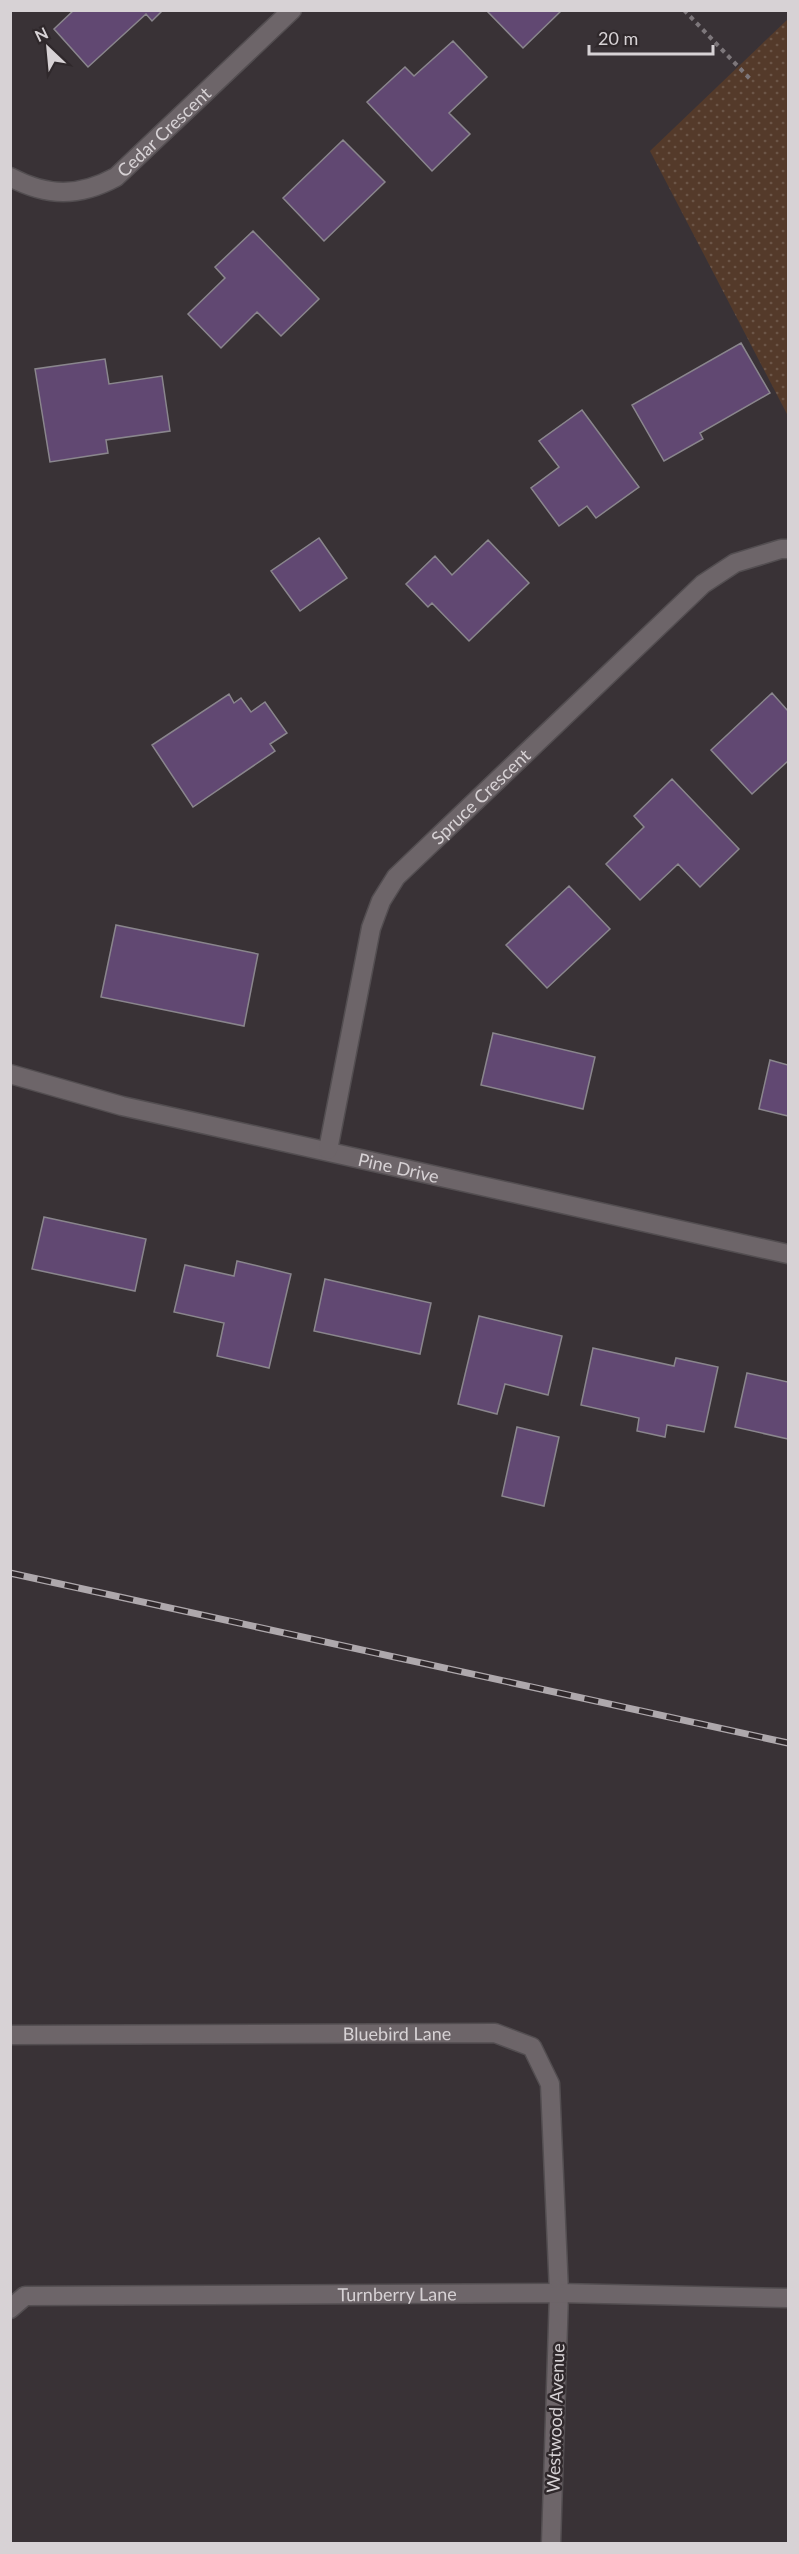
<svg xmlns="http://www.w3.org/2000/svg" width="799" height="2554" font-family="Lato,sans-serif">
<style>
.park{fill:url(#park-dots)}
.building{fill:#614872;stroke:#8a868d;stroke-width:1.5}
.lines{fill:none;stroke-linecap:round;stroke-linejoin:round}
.street-casing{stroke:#534e51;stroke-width:21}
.path{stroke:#7d777b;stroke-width:4;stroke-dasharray:4.5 4.5;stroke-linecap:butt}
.street{stroke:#6d6569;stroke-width:18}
.rail-casing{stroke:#aea8ac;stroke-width:7}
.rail{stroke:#2f282b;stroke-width:4.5;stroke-dasharray:14;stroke-linecap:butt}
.labels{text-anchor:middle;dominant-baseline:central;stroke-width:5;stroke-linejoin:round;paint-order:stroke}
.street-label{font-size:18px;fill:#d7d2d5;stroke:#2f282b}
</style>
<defs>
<pattern id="park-dots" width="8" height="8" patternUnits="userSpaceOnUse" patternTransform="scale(1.5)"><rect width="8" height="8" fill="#543a2a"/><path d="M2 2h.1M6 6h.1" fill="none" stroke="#6c5648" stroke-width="1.8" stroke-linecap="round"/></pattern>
</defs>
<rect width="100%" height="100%" fill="#393236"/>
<path class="park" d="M788,19V416L650,151Z"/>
<path class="building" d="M74,10H163L152,21L146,14L88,67L54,29Z
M486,10H562L523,48Z
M453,41L487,77L449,113L470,134L432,171L367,102L405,67L414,76Z
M343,140L385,182L324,241L283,198Z
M253,231L319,299L281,336L257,312L221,348L188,314L225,278L215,267Z
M741,343L770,393L700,433L703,439L664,461L632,405Z
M105,359L109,384L162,376L170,431L106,440L108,453L50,462L35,369Z
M582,410L639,487L596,518L587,506L559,526L531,488L559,467L539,441Z
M319,538L347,578L300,611L271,571Z
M488,540L529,583L469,641L432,603L428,607L406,584L435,556L452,575Z
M772,693L788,711V761L752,794L711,750Z
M229,694L234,703L241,698L251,712L265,702L287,733L270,744L275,751L193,807L152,745Z
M672,779L739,849L700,887L678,864L640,900L606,864L644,827L634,816Z
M569,886L610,929L547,988L506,945Z
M116,925L258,954L244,1026L101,997Z
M493,1033L595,1057L583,1109L481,1085Z
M770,1060L788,1065V1116L759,1109Z
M44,1217L146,1239L135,1291L32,1269Z
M237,1261L291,1274L269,1368L217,1356L224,1323L174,1312L185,1265L234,1276Z
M325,1279L431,1303L420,1354L314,1331Z
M479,1316L562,1336L548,1395L505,1384L497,1414L458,1404Z
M593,1348L674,1366L676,1358L718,1367L704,1432L667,1425L665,1437L637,1431L639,1418L581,1405Z
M747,1373L788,1382V1439L735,1427Z
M517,1427L559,1437L544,1506L502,1496Z"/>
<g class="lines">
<defs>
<g id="street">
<path id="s1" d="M10,177C48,197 79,197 116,177L292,10"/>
<path id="s2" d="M10,1074L122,1106L788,1254"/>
<path id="s3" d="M328,1150L371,928L381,901L396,877L703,584L735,563L781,549H788"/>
<path id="s4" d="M10,2035L495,2033L532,2047L550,2084L559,2293L551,2544"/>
<path id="s5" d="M10,2309L25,2296L559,2293L788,2298"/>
</g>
</defs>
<use href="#street" class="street-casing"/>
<path class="path" d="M684,10L752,81"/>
<use href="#street" class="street"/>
<defs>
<path id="rail" d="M10,1573L788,1743"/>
</defs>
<use href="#rail" class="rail-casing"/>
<use href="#rail" class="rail"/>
</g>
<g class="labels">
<g class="street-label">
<text stroke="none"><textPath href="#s1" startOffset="177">Cedar Crescent</textPath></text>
<text stroke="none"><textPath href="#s3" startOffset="400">Spruce Crescent</textPath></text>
<text stroke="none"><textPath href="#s2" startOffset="400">Pine Drive</textPath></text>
<text stroke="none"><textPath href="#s4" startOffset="387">Bluebird Lane</textPath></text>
<text stroke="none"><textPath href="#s5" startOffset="392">Turnberry Lane</textPath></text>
<text transform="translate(555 2418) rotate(-88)">Westwood Avenue</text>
</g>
</g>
<rect width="799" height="2554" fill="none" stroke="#d7d2d5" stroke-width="24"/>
<g transform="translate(48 48) rotate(334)" stroke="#2f282b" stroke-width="4.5" paint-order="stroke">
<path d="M0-4.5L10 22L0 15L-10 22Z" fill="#d7d2d5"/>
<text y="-9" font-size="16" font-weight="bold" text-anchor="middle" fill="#d7d2d5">N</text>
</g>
<path d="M589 45v9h124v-9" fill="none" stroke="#d7d2d5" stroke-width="3"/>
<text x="598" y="45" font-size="18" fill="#d7d2d5" stroke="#2f282b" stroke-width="4.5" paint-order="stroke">20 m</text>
</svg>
